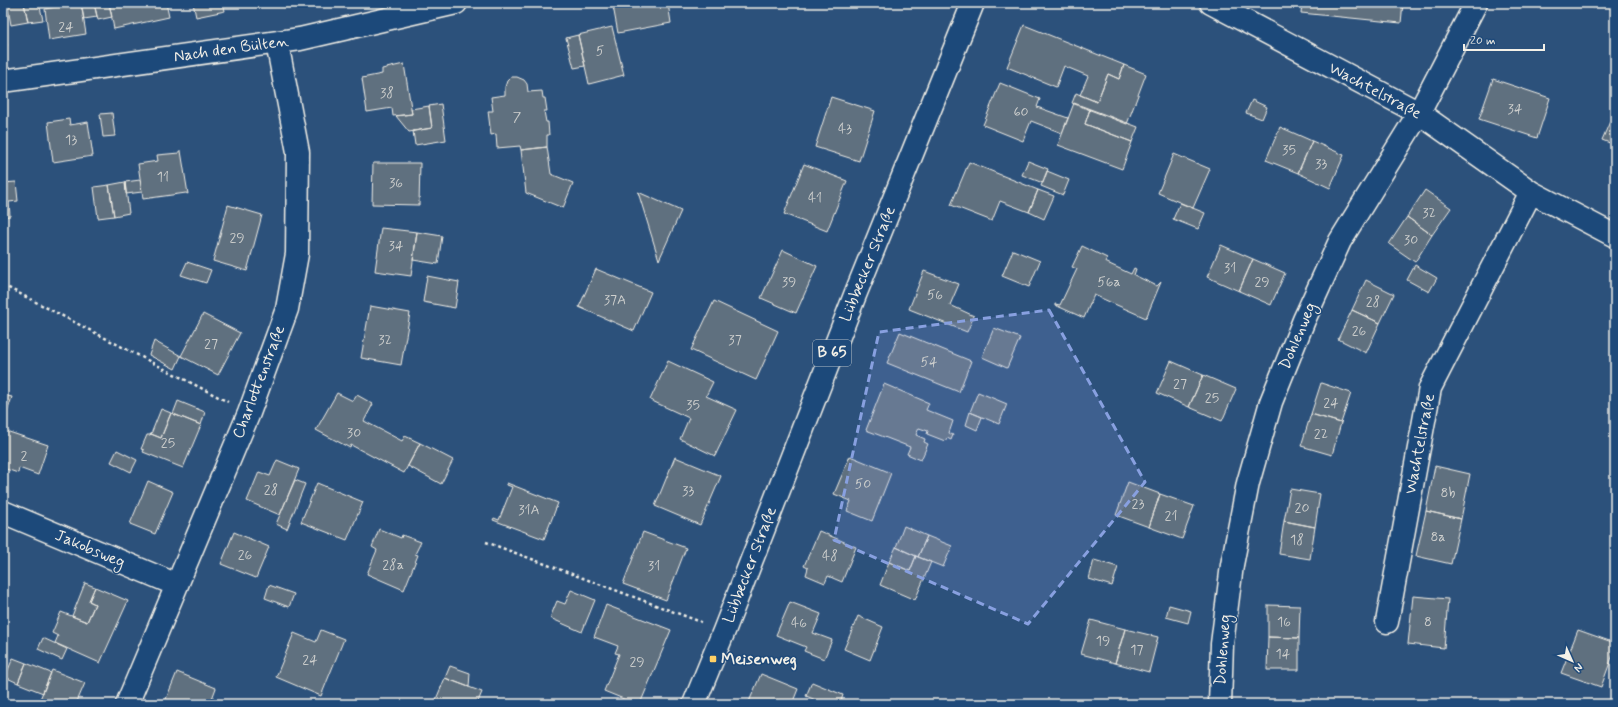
<svg xmlns="http://www.w3.org/2000/svg" width="1618" height="707" font-family="Mynerve,sans-serif">
<style>
.building{fill:#5f6f7f;stroke:#f4f1e8}
.lines{fill:none;stroke-linecap:round;stroke-linejoin:round}
.minor-casing{stroke:#f4f1e8;stroke-width:25}
.primary-casing{stroke:#f4f1e8;stroke-width:25}
.path{stroke:#f4f1e8;stroke-width:2.5;stroke-dasharray:3 3;stroke-linecap:butt}
.minor{stroke:#1f4a7a;stroke-width:22}
.primary{stroke:#1f4a7a;stroke-width:22}
.marked{fill:#88a0e0;fill-opacity:0.2;stroke:#88a0e0;stroke-width:3;stroke-dasharray:8 5;stroke-linejoin:round}
.poi-dot{fill:#ffd166;stroke:#1f4a7a;stroke-width:1.5}
.labels{text-anchor:middle;dominant-baseline:central;stroke-width:3;stroke-linejoin:round;paint-order:stroke}
.number-label{font-size:14px;fill:#cfd0ce}
.shield{fill:#1f4a7a;stroke:#b4bfc7;stroke-width:1}
.shield-label{font-size:15px;font-weight:bold;fill:#f4f1e8}
.street-label{font-size:16px;fill:#f4f1e8;stroke:#1f4a7a}
.poi-label{font-size:16px;font-weight:bold;fill:#f4f1e8;stroke:#1f4a7a;text-anchor:start}
</style>
<rect width="100%" height="100%" fill="#2c517b"/>
<filter id="ink" filterUnits="userSpaceOnUse"><feTurbulence type="fractalNoise" baseFrequency=".025" numOctaves="2"/><feDisplacementMap in="SourceGraphic" scale="8" xChannelSelector="R" yChannelSelector="G"/><feConvolveMatrix kernelMatrix="1 2 1 2 8 2 1 2 1" color-interpolation-filters="sRGB"/></filter>
<g filter="url(#ink)">
<path class="building" d="M7,3H24L28,22L11,25Z
M24,3H39L43,20L28,22Z
M61,3H81L86,34L49,40L45,9L62,6Z
M81,3H94L97,17L84,19Z
M94,3H109L112,17L98,20Z
M109,3H166L169,17L114,29Z
M193,3H223L225,11L196,17Z
M627,3H668L671,23L618,33L613,6Z
M1302,3H1403L1401,23L1301,13Z
M1563,3H1596L1595,8Z
M3,19L7,46L3,47Z
M1024,25L1124,65L1119,79L1108,74L1097,102L1080,95L1088,76L1064,66L1056,87L1007,67Z
M612,27L624,75L589,84L578,35Z
M578,35L585,66L574,68L566,38Z
M404,64L412,114L393,116L392,108L367,112L362,78L382,74V69Z
M1124,65L1146,74L1127,124L1072,103L1076,93L1097,102L1108,74L1119,79Z
M511,77H517L524,80L527,84L528,92L542,91L543,98H545L547,111H544L546,122H548L549,135H547V147L521,150L520,146L497,148L496,134L491,135L488,111H493L491,97L505,95V87L507,81Z
M1493,79L1550,98L1537,138L1479,119Z
M1000,83L1040,99L1037,107L1068,118L1062,133L1031,121L1023,141L983,125Z
M831,97L875,111L859,161L815,147Z
M1252,100L1267,107L1262,119L1246,113Z
M1074,103L1090,109L1085,124L1132,142L1122,169L1058,145Z
M441,104L446,140L415,145L413,131L432,128L429,106Z
M429,106L432,128L409,132L396,116L412,114L411,109Z
M1090,109L1138,127L1132,142L1085,124Z
M1615,110V145L1602,140Z
M112,113L115,136L103,137L100,114Z
M69,119L70,125L88,122L93,156L53,162L48,122Z
M1280,127L1312,141L1298,173L1266,160Z
M1312,141L1344,155L1330,188L1298,173Z
M547,147L551,174L573,183L563,208L526,193L521,150Z
M179,151H181L188,194L186,193L143,199L138,164L158,161L157,155L179,153Z
M1174,154L1210,169L1193,208L1158,193Z
M1028,161L1048,169L1043,183L1022,175Z
M969,162L1038,190L1029,212L1000,201L992,221L951,205Z
M373,163H420L419,205L372,204Z
M804,164L847,181L827,231L784,214Z
M1047,171L1069,180L1063,195L1041,186Z
M140,180L142,192L126,194L125,182Z
M16,182L18,201L9,202L10,216L3,217V183Z
M125,182L129,213L114,216L109,185Z
M109,185L114,216L98,218L94,187Z
M1038,190L1054,196L1044,219L1029,212Z
M1425,190L1451,208L1432,235L1407,217Z
M638,192L681,211L659,260Z
M1180,203L1205,213L1198,229L1173,219Z
M228,205L262,215L247,271L213,261Z
M1407,217L1432,235L1415,262L1389,244Z
M381,228L417,232L411,276L375,271Z
M417,232L442,236L438,264L413,260Z
M1221,245L1253,259L1239,291L1207,277Z
M1082,246L1107,258L1105,262L1131,274L1134,268L1136,269L1134,275L1157,286L1161,282L1146,318L1094,295L1084,318L1055,305V304L1060,305L1077,269L1072,267Z
M783,250L817,266L796,313L761,298Z
M1013,250L1040,261L1029,287L1002,276Z
M1253,259L1285,273L1271,305L1239,291Z
M187,262L211,270L206,283L181,275Z
M1415,265L1437,278L1429,292L1407,280Z
M596,269L651,292L634,331L579,307Z
M924,271L959,284L950,305L974,316L967,332L909,309Z
M427,276L459,282L455,308L423,302Z
M1366,280L1394,294L1380,323L1352,310Z
M714,301L778,331L756,380L691,350Z
M370,306L410,313L401,365L361,358Z
M1352,310L1380,323L1366,353L1338,339Z
M203,314L240,333L218,375L181,356Z
M994,328L1020,338L1007,368L982,357Z
M900,332L971,361L959,392L887,363Z
M154,341L181,356L175,369L149,355Z
M668,361L713,382L706,396L737,410L715,456L680,439L689,418L650,400Z
M1171,361L1203,375L1189,407L1157,393Z
M1203,375L1236,389L1222,421L1189,407Z
M1321,383L1351,393L1341,423L1311,414Z
M884,384L929,403L926,410L953,421L949,433L953,435L951,440L947,438L945,441L927,434L928,431L919,428L916,435L925,439L924,442L928,444L921,460L907,454L910,447L866,430Z
M978,392L1007,404L999,424L970,412Z
M337,393L353,401L357,395L373,404L364,421L402,441L405,436L420,443L404,473L351,445L350,448L316,430Z
M3,395L12,397L3,425Z
M178,401L205,412L201,425L173,414Z
M161,409L171,413L161,438L151,434Z
M970,412L982,417L977,430L966,425Z
M171,413L201,425L183,468L143,452L144,450L141,449L147,435H150L151,434L161,438Z
M1311,414L1341,423L1332,455L1301,446Z
M3,430L48,445L38,475L19,468L18,473L3,468Z
M420,443L453,460L441,484L408,466Z
M117,450L137,460L131,472L111,462Z
M850,456L891,473L872,521L847,511L851,501L834,494Z
M675,457L721,476L700,525L655,506Z
M277,460L299,469L280,515L247,501L259,472L270,476Z
M1435,466L1470,474L1461,519L1426,511Z
M295,480L305,484L287,529L276,524Z
M148,481L173,492L155,534L130,524Z
M1128,482L1160,494L1149,527L1116,515Z
M317,483L363,502L347,540L301,522Z
M507,483L558,503L544,539L493,520L494,518L499,520L512,487L507,485Z
M1290,489L1320,494L1315,527L1284,521Z
M1160,494L1194,506L1182,539L1149,527Z
M1426,511L1461,519L1451,564L1416,556Z
M1284,521L1315,527L1310,559L1279,554Z
M904,526L927,536L918,557L896,547Z
M379,529L401,538L402,535L421,542L415,554L418,555L404,590L367,574L377,550L372,547Z
M819,531L856,547L842,582L828,576L825,583L806,575L808,568L804,566Z
M234,532L269,547L256,578L221,564Z
M643,532L686,548L666,600L623,584Z
M927,536L952,546L943,567L918,557Z
M896,547L916,556L910,571L889,562Z
M916,556L931,562L915,600L880,585L889,562L910,571Z
M1094,560L1118,567L1112,586L1089,579Z
M85,583L95,587L89,601L95,604L87,622L72,616Z
M269,585L294,594L289,607L265,598Z
M95,587L128,601L100,663L55,643L58,636L52,633L61,612L87,622L95,604L89,601Z
M571,590L595,600L582,632L550,618L557,601L565,604Z
M1413,596L1448,599L1444,648L1408,644Z
M790,602L821,614L813,633L832,640L824,659L804,651L806,647L776,635Z
M606,605L671,630L640,704H636L604,691L619,654L615,653L618,646L594,637Z
M1169,605L1191,611L1188,623L1166,617Z
M1268,605L1300,606L1299,638L1268,637Z
M858,616L883,627L870,660L844,649Z
M1091,620L1125,629L1115,663L1081,654Z
M1125,629L1158,637L1149,672L1115,663Z
M321,630L344,639L321,696L276,677L294,633L316,642Z
M1578,630L1615,643V649L1601,687L1561,673Z
M1268,637L1299,638V670H1267Z
M43,638L67,649L62,660L38,649Z
M13,658L26,663L18,683L5,677Z
M26,663L51,673L43,693L18,683Z
M450,666L470,673L469,687L445,678Z
M52,670L85,683L76,704H38Z
M177,672L216,688L210,704H164Z
M761,674L798,689L792,704H748Z
M445,678L482,692L477,704H434Z
M812,682L843,695L840,704H826L806,696Z"/>
<g class="lines">
<defs>
<path id="minor" d="M1211,3L1419,113L1531,192L1615,236
M3,81L300,39L456,3
M3,512L177,585
M1387,622L1430,388L1531,192
M127,704L249,413L287,309L297,254L298,152L277,43
M1220,704L1222,644L1232,565L1248,483L1271,402L1304,320L1340,241L1419,113L1476,3"/>
<path id="primary" d="M694,704L724,631L855,295L973,3"/>
</defs>
<use href="#minor" class="minor-casing"/>
<use href="#primary" class="primary-casing"/>
<path class="path" d="M3,285L228,402
M486,542L701,622"/>
<use href="#minor" class="minor"/>
<use href="#primary" class="primary"/>
</g>
</g>
<path class="marked" d="M1049,310L1145,482L1028,624L834,540L879,332Z"/>
<rect class="poi-dot" x="709" y="655" width="8" height="8" rx="2"/>
<g class="labels">
<g class="number-label">
<text x="66" y="27">24</text>
<text x="600" y="51">5</text>
<text x="387" y="93">38</text>
<text x="1515" y="109">34</text>
<text x="1021" y="112">60</text>
<text x="517" y="117">7</text>
<text x="845" y="129">43</text>
<text x="71" y="140">13</text>
<text x="1289" y="150">35</text>
<text x="1321" y="164">33</text>
<text x="163" y="177">11</text>
<text x="396" y="183">36</text>
<text x="815" y="198">41</text>
<text x="1429" y="213">32</text>
<text x="237" y="238">29</text>
<text x="1411" y="240">30</text>
<text x="396" y="246">34</text>
<text x="1230" y="268">31</text>
<text x="789" y="282">39</text>
<text x="1109" y="282">56a</text>
<text x="1262" y="282">29</text>
<text x="935" y="295">56</text>
<text x="615" y="300">37A</text>
<text x="1373" y="302">28</text>
<text x="1359" y="331">26</text>
<text x="385" y="340">32</text>
<text x="735" y="340">37</text>
<text x="211" y="344">27</text>
<text x="929" y="362">54</text>
<text x="1180" y="384">27</text>
<text x="1212" y="398">25</text>
<text x="1331" y="403">24</text>
<text x="693" y="405">35</text>
<text x="354" y="433">30</text>
<text x="1321" y="434">22</text>
<text x="168" y="443">25</text>
<text x="24" y="456">2</text>
<text x="863" y="484">50</text>
<text x="271" y="490">28</text>
<text x="688" y="491">33</text>
<text x="1448" y="493">8b</text>
<text x="1138" y="504">23</text>
<text x="1302" y="508">20</text>
<text x="529" y="510">31A</text>
<text x="1171" y="516">21</text>
<text x="1438" y="537">8a</text>
<text x="1297" y="540">18</text>
<text x="245" y="555">26</text>
<text x="830" y="556">48</text>
<text x="393" y="565">28a</text>
<text x="654" y="566">31</text>
<text x="1284" y="622">16</text>
<text x="1428" y="622">8</text>
<text x="799" y="623">46</text>
<text x="1103" y="641">19</text>
<text x="1137" y="650">17</text>
<text x="1283" y="654">14</text>
<text x="310" y="660">24</text>
<text x="637" y="662">29</text>
</g>
<rect class="shield" x="813" y="340" width="38" height="26" rx="3"/>
<g class="shield-label">
<text x="832" y="353">B 65</text>
</g>
<g class="street-label">
<text transform="translate(231 49) rotate(-8)">Nach den Bülten</text>
<text transform="translate(1375 91) rotate(28)">Wachtelstraße</text>
<text transform="translate(868 264) rotate(-68)">Lübbecker Straße</text>
<text transform="translate(1298 336) rotate(-67)">Dohlenweg</text>
<text transform="translate(259 382) rotate(-69)">Charlottenstraße</text>
<text transform="translate(1420 444) rotate(-79)">Wachtelstraße</text>
<text transform="translate(90 549) rotate(23)">Jakobsweg</text>
<text transform="translate(750 565) rotate(-69)">Lübbecker Straße</text>
<text transform="translate(1223 650) rotate(-86)">Dohlenweg</text>
</g>
<g class="poi-label">
<text x="721" y="659">Meisenweg</text>
</g>
</g>
<rect width="1618" height="707" fill="none" stroke="#1f4a7a" stroke-width="16"/>
<rect x="8" y="8" width="1602" height="691" fill="none" stroke="#f4f1e8" stroke-width="1.5" filter="url(#ink)"/>
<g transform="translate(1572 661) rotate(135)" stroke="#1f4a7a" stroke-width="3" paint-order="stroke">
<path d="M0-3L7 15L0 10L-7 15Z" fill="#f4f1e8"/>
<text y="-6" font-size="11" font-weight="bold" text-anchor="middle" fill="#f4f1e8">N</text>
</g>
<path d="M1464 44v6h80v-6" fill="none" stroke="#f4f1e8" stroke-width="2"/>
<text x="1470" y="44" font-size="12" fill="#f4f1e8" stroke="#1f4a7a" stroke-width="3" paint-order="stroke">20 m</text>
</svg>
